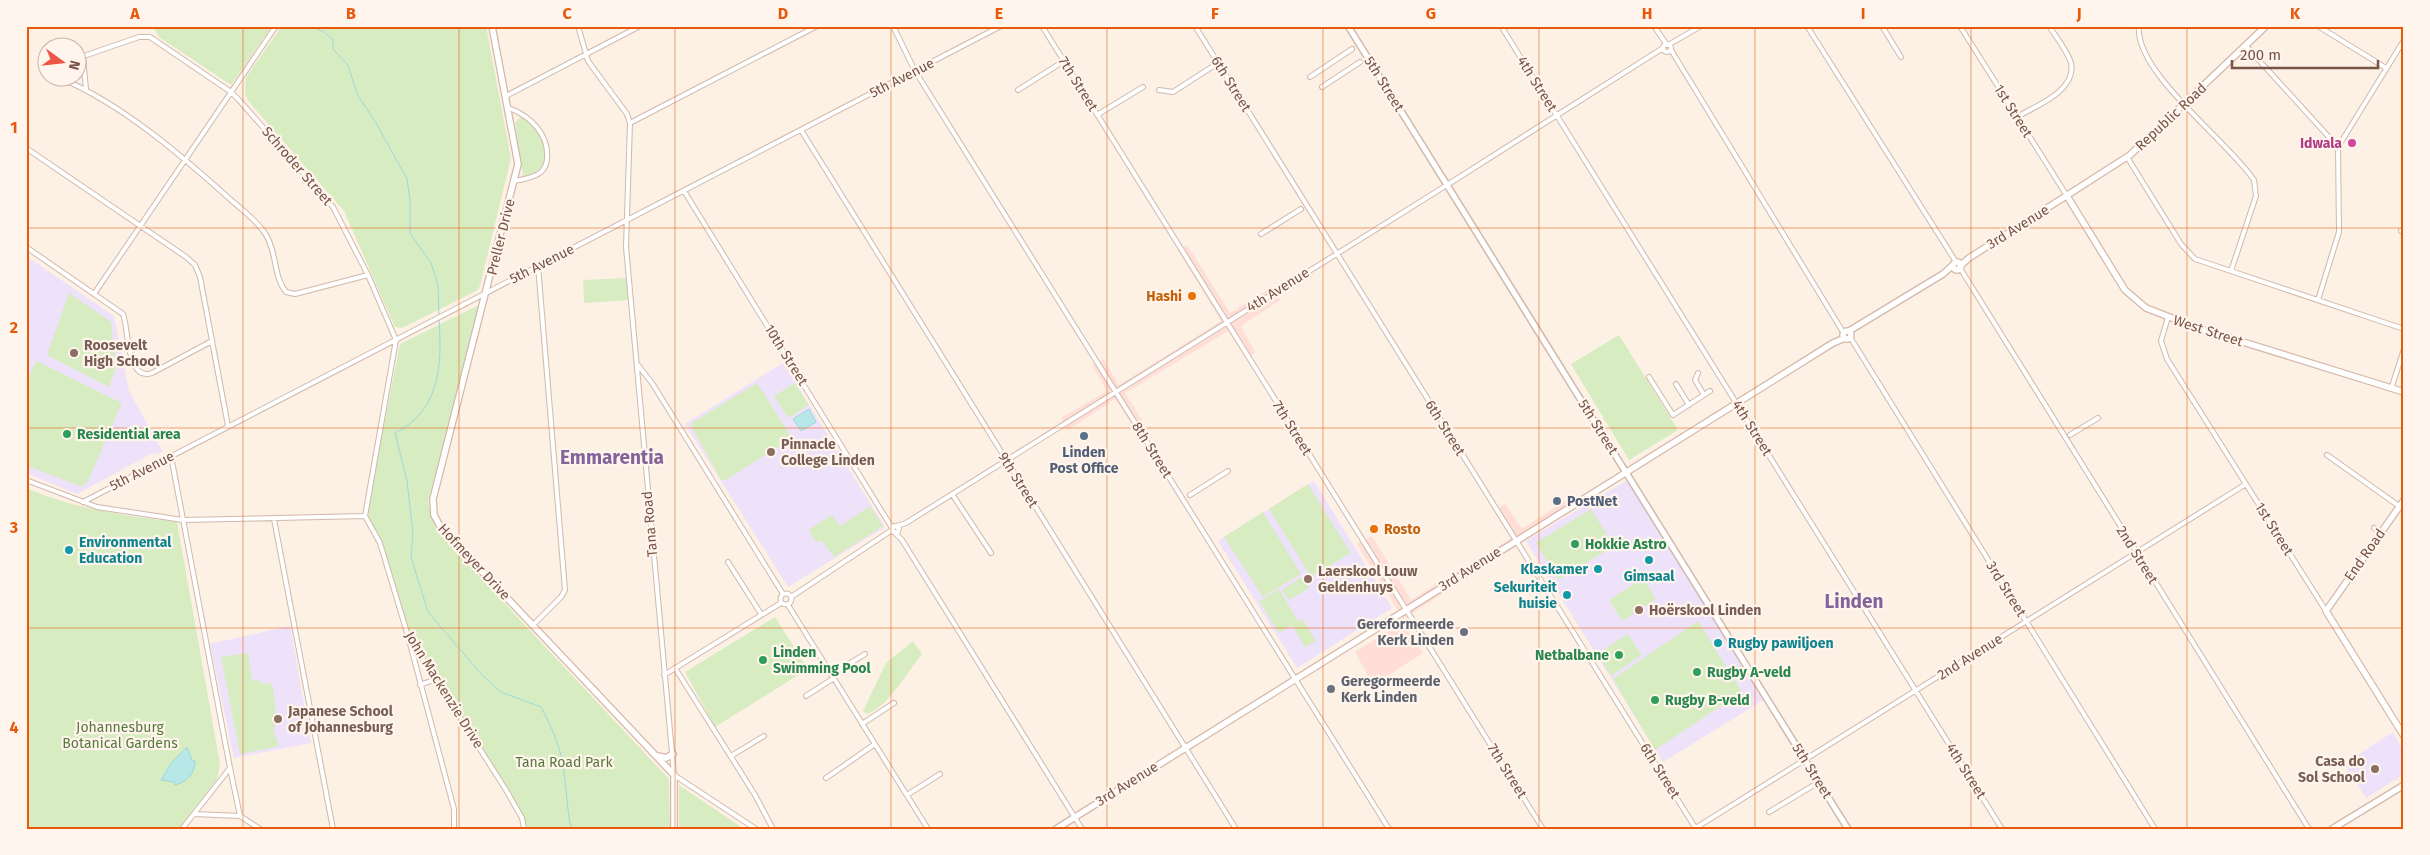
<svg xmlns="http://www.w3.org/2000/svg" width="2430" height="855" font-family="'Fira Sans',sans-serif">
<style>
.commercial{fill:#feded7}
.education{fill:#eee1fa}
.green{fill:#d8ecc2}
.water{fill:#b8e7e8;stroke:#9dd8da}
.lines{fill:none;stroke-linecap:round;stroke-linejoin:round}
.stream{stroke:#9dd8da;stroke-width:1}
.minor-casing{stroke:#d1b9ac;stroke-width:6}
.tertiary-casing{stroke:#d1b9ac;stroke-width:8}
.secondary-casing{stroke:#d5b8aa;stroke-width:8}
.minor{stroke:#fff;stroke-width:4}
.tertiary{stroke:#fff;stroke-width:5}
.secondary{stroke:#fff;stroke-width:5.5}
.grid{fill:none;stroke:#e8590c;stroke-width:1;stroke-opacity:0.55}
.hotel-dot{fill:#d1479c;stroke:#fff5ec;stroke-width:2}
.food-dot{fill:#e8710a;stroke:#fff5ec;stroke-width:2}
.education-dot{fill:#8d6e63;stroke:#fff5ec;stroke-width:2}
.leisure-dot{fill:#2e9e5b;stroke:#fff5ec;stroke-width:2}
.service-dot{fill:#5c6f8a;stroke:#fff5ec;stroke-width:2}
.culture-dot{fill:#0f9aa8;stroke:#fff5ec;stroke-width:2}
.worship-dot{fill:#6b7280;stroke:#fff5ec;stroke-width:2}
.labels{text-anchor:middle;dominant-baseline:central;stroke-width:4.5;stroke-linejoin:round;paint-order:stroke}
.street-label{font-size:14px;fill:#775348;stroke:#fff5ec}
.hotel-label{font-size:14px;font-weight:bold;fill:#b23c85;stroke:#fff5ec;text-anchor:end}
.food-label{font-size:14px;font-weight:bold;fill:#c56008;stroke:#fff5ec;text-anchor:end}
.education-label{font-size:14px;font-weight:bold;fill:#785e54;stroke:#fff5ec;text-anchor:start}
.leisure-label{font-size:14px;font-weight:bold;fill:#27864d;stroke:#fff5ec;text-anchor:start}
.service-label{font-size:14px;font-weight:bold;fill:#4e5e75;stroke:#fff5ec}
.culture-label{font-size:14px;font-weight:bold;fill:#0d838f;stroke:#fff5ec;text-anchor:start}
.worship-label{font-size:14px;font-weight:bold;fill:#5b616d;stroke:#fff5ec;text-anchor:end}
.park-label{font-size:14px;fill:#56783d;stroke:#fff5ec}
.district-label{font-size:19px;font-weight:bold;fill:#82639b;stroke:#fff5ec}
.neatline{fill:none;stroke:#e8590c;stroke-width:2}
.grid-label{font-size:16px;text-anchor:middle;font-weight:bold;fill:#e8590c}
</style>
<rect width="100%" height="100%" fill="#fdf0e4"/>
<path class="commercial" d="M1187,245L1230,313L1271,288L1280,300L1241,326L1255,352L1246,359L1228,331L1125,393L1145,425L1136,431L1115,399L1068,430L1061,418L1107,391L1093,366L1103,359L1119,385L1221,321L1178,250Z
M1569,498L1575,509L1403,619L1357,544L1372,536L1411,600L1511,538L1494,511L1505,504L1522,529Z
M1402,622L1423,653L1373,685L1355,652Z"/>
<path class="education" d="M26,256L114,316L129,391L163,452L151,454L77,494L26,473Z
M783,363L885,527L788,587L685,424Z
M1629,479L1765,699L1663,762L1526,541Z
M1314,481L1392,608L1297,668L1218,541Z
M290,626L311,743L234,758L210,644Z
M2393,732L2404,753V774L2366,798L2344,764Z"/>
<path class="green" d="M153,26H272L231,85L159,37Z
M282,26H486L511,158L480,286L476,291L402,328L395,327L344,211L249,102L245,94L246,77Z
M521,117C539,129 551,145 543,167L528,177L523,176L515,122Z
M628,278L630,300L584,303L583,280Z
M69,293L111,322L116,368L109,387L47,355Z
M479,305L428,502L436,530L669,779L670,829H523L521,818L406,638L384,550L366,515L400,344Z
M1619,335L1678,430L1629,460L1571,364Z
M36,361L122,403L88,481L82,487L26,465V385Z
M757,383L792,438L726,480H721L690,424Z
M795,383L809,405L788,418L774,396Z
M1308,484L1351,553L1311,577L1269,509Z
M26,488C79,510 121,515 177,522L220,764L217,779L179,829H26Z
M870,506L883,526L834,557L821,540L816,542L808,530L832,515L840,526Z
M1591,509L1614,546L1558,580L1536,543Z
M1263,512L1301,574L1263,597L1224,537Z
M1302,577L1309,588L1289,600L1282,590Z
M1643,578L1656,599L1622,621L1609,600Z
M1279,589L1298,621L1303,619L1316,641L1305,647L1292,625L1279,633L1259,601Z
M775,617L808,669L715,727L685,672Z
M1698,621L1742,692L1655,750L1613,679Z
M1628,634L1642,655L1611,676L1597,654Z
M913,641L922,654C908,671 888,707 867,714L863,711L886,663Z
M248,653L252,680L248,681L259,680L261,684L270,683L273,688L276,713L273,714L275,726L273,730L279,746L240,754L221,657Z
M679,785L744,829H679Z"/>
<path class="water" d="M809,409L816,422L801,431L793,419Z
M187,747L192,760L195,761C195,774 187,782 175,785L174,782L161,780L172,762Z"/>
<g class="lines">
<path class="stream" d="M311,26L324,32L333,40V49L348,65L358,96L375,121L407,179L410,200V233L431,263L438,285L439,315
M439,319C442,364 441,410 395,433L407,481L413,533L411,557L428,612L482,675L501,692L541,707C551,726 560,745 563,766C566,785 567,805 570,824L574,829"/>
<defs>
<path id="minor" d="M578,26L588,61L627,114L630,123L626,247L674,775L756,829
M893,26L915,71L1389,829
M1042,26L1543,829
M1195,26L1696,829
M1501,26L2002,829
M1654,26L1667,45
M1807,26L1956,262
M1882,26L1901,57
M1960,26L2067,196
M2139,26C2134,72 2228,141 2254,180L2256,196L2231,271
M2318,26L2386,68
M1663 48a4 4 0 1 1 8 0a4 4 0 1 1-8 0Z
M1668,45L1701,26
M2246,46L2338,147
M1671,50L1843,332
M83,57L86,89
M78,58L139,37H150L231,92L239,100L333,207L368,275L396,340L365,516L380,543L408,636L506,790L522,818L524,829
M1310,77L1352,49
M60,78C122,104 181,155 231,200C242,210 258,221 266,235C277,252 273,276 286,292L295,294L368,275
M1322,87L1360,62
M1018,90L1064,61
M1159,90L1173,92L1218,63
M506,96L640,26
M509,108C530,116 549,134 547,158C547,163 545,168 541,172C534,178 524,179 515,181
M1097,115L1143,87
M2017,117C2035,106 2077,91 2071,63C2067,50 2056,37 2049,26
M630,123L817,26
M801,130L1236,829
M26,148L186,257L195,265L200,277L228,426
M2127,157L2181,244L2195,259L2404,329
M684,191L892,528
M2401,231H2404
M1261,234L1301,209
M26,247L123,314C129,329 126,382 152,373L212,341
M1960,268L2309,829
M94,294L276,26
M2318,300L2339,232L2338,147L2404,40
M2168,317L2161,341L2167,359L2326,611
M1850,337L2155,829
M637,364L652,383L783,594
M1698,373L1695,380L1704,395
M1649,377L1673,415L1710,391
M1676,384L1689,405
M2391,389L2404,349
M2070,435L2098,418
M2327,455L2399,506
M171,456L230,768L182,829
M26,480L97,507L183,520L365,516
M952,494L991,553
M1190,495L1228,471
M83,502L1001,26
M274,519L333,829
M897,526L906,523L1447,185L1663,48
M2374,528L2381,533
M892,530L894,526L899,528L898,532H893
M895,533L902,540L1082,829
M728,562L761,614
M780.5 599a5.5 5.5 0 1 1 11 0a5.5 5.5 0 1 1-11 0Z
M791,597L892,530
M788,605L928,829
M533,625L561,597L565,590L538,266
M409,640L454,809V829
M675,668L755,795L773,829
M664,675L781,603
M831,675L865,654
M420,685L436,679
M806,696L834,678
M862,724L894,703
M731,756L764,736
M230,768L240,816
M826,778L875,744
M907,795L940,774
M1769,812L1819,782
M194,814L240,816L260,829
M1694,829L2246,484"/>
<path id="tertiary" d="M1348,26L1848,829"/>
<path id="secondary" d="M492,26L518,164L433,499L434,515L441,528L674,775V829
M2067,196L2125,290L2146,308L2198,328L2404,392
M1953 266a4 4 0 1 1 8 0a4 4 0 1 1-8 0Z
M1960,266L1969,258L2130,155L2266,26
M1843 335a4 4 0 1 1 8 0a4 4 0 1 1-8 0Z
M1849,331L1943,274L1953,265
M2404,500L2326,611L2404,736
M658,756L666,758L673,754
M1056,829L1833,343L1845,338
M2332,829L2404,785"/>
</defs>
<use href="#minor" class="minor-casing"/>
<use href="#tertiary" class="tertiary-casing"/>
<use href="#secondary" class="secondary-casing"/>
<use href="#minor" class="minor"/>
<use href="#tertiary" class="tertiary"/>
<use href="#secondary" class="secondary"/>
</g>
<path class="grid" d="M243,26V829M459,26V829M675,26V829M891,26V829M1107,26V829M1323,26V829M1539,26V829M1755,26V829M1971,26V829M2187,26V829M26,228H2404M26,428H2404M26,628H2404"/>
<circle class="hotel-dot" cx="2352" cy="143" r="5"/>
<g class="food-dot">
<circle cx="1192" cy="296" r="5"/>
<circle cx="1374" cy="529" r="5"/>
</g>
<g class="education-dot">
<circle cx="74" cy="353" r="5"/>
<circle cx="771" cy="452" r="5"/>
<circle cx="1308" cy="579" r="5"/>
<circle cx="1639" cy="610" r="5"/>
<circle cx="278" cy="719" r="5"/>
<circle cx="2375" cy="769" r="5"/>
</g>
<g class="leisure-dot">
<circle cx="67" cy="434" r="5"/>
<circle cx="1575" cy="544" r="5"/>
<circle cx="1619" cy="655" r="5"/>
<circle cx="763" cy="660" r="5"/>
<circle cx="1697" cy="672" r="5"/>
<circle cx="1655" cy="700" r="5"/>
</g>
<g class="service-dot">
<circle cx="1084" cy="436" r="5"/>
<circle cx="1557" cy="501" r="5"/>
</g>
<g class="culture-dot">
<circle cx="69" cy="550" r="5"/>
<circle cx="1649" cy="560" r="5"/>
<circle cx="1598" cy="569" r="5"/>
<circle cx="1567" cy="595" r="5"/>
<circle cx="1718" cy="643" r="5"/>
</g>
<g class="worship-dot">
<circle cx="1464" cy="632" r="5"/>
<circle cx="1331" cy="689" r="5"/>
</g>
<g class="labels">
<g class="street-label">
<text transform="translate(902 78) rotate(-27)">5th Avenue</text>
<text transform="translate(1078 84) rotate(58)">7th Street</text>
<text transform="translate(1231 84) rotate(58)">6th Street</text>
<text transform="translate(1384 84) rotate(58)">5th Street</text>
<text transform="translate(1537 84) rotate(58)">4th Street</text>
<text transform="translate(2013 111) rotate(58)">1st Street</text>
<text transform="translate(2171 117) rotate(-43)">Republic Road</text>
<text transform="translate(297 166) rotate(49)">Schroder Street</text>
<text transform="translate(2018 227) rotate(-32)">3rd Avenue</text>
<text transform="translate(501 237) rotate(-76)">Preller Drive</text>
<text transform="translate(542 264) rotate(-27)">5th Avenue</text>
<text transform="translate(1278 290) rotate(-32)">4th Avenue</text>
<text transform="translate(2208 331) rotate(18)">West Street</text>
<text transform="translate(786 355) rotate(58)">10th Street</text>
<text transform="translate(1598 427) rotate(58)">5th Street</text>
<text transform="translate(1292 428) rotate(58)">7th Street</text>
<text transform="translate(1445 428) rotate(58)">6th Street</text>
<text transform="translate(1752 428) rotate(58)">4th Street</text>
<text transform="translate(1152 450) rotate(58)">8th Street</text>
<text transform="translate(142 471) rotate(-27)">5th Avenue</text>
<text transform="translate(1018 480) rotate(58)">9th Street</text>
<text transform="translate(650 524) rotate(-95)">Tana Road</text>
<text transform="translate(2274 529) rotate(58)">1st Street</text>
<text transform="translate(2137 555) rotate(58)">2nd Street</text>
<text transform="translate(2365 555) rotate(-55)">End Road</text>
<text transform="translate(474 562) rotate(47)">Hofmeyer Drive</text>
<text transform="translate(1470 569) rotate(-32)">3rd Avenue</text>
<text transform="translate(2006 589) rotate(58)">3rd Street</text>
<text transform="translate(1970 657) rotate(-32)">2nd Avenue</text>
<text transform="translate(444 690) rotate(58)">John Mackenzie Drive</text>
<text transform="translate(1507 771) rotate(58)">7th Street</text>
<text transform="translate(1660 771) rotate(58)">6th Street</text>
<text transform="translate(1812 771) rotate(58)">5th Street</text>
<text transform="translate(1966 771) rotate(58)">4th Street</text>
<text transform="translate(1127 784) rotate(-32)">3rd Avenue</text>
</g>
<g class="hotel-label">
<text x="2342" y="143">Idwala</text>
</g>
<g class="food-label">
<text x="1182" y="296">Hashi</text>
<text x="1384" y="529" text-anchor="start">Rosto</text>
</g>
<g class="education-label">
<text x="84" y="345">Roosevelt<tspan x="84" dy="16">High School</tspan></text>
<text x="781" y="444">Pinnacle<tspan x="781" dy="16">College Linden</tspan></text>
<text x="1318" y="571">Laerskool Louw<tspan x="1318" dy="16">Geldenhuys</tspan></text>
<text x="1649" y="610">Hoërskool Linden</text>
<text x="288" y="711">Japanese School<tspan x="288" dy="16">of Johannesburg</tspan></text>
<text x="2365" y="761" text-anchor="end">Casa do<tspan x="2365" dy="16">Sol School</tspan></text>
</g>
<g class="leisure-label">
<text x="77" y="434">Residential area</text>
<text x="1585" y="544">Hokkie Astro</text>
<text x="773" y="652">Linden<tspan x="773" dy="16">Swimming Pool</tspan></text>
<text x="1609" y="655" text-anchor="end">Netbalbane</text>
<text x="1707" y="672">Rugby A-veld</text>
<text x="1665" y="700">Rugby B-veld</text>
</g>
<g class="service-label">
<text x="1084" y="452">Linden<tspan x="1084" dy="16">Post Office</tspan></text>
<text x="1567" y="501" text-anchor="start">PostNet</text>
</g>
<g class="culture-label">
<text x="79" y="542">Environmental<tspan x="79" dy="16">Education</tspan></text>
<text x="1588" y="569" text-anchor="end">Klaskamer</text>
<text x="1649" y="576" text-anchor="middle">Gimsaal</text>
<text x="1557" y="587" text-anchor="end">Sekuriteit<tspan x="1557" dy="16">huisie</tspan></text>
<text x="1728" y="643">Rugby pawiljoen</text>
</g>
<g class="worship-label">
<text x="1454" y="624">Gereformeerde<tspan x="1454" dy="16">Kerk Linden</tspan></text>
<text x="1341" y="681" text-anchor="start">Geregormeerde<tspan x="1341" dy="16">Kerk Linden</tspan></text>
</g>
<g class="park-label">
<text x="120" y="727">Johannesburg<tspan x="120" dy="16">Botanical Gardens</tspan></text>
<text x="564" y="762">Tana Road Park</text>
</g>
<g class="district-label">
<text x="612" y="457">Emmarentia</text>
<text x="1854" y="601">Linden</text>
</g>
</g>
<rect width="2430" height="855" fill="none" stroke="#fff5ec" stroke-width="55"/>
<g transform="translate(62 62) rotate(105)"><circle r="24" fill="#fff5ec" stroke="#c9b4aa"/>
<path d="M0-4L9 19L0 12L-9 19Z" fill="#ed5544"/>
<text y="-8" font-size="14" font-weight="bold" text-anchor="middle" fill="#775348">N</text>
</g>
<path d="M2232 60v8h146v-8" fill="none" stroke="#775348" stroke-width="2.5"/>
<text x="2240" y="60" font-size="15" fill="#775348" stroke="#fff5ec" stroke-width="4" paint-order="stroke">200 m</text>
<rect x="28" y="28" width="2374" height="800" class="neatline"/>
<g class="grid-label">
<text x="135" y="19">A</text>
<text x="351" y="19">B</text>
<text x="567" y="19">C</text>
<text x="783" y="19">D</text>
<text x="999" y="19">E</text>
<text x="1215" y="19">F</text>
<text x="1431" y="19">G</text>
<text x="1647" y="19">H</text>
<text x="1863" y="19">I</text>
<text x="2079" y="19">J</text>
<text x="2295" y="19">K</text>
<text x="14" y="133">1</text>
<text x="14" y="333">2</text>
<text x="14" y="533">3</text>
<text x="14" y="733">4</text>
</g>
</svg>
